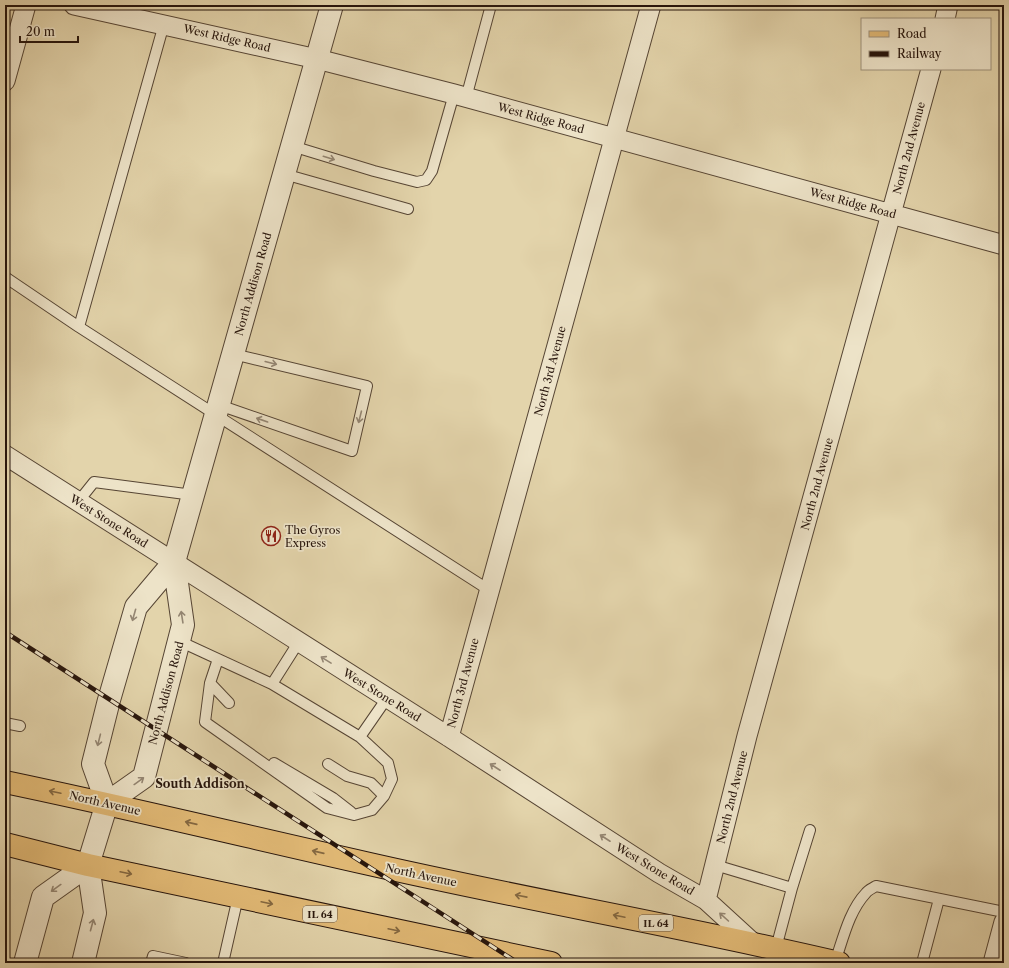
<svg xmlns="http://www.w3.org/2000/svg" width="1009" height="968" font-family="'Libre Caslon Text',serif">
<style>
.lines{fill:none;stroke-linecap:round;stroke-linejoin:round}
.service-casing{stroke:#564534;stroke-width:12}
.minor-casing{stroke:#564534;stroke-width:21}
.tertiary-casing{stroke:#564534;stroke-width:24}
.primary-casing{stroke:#27150c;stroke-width:24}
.service{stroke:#ede3c8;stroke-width:10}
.minor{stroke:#ede3c8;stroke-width:19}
.tertiary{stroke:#ede3c8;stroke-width:22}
.primary{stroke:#e2ba76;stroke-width:22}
.rail-casing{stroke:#27150c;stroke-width:4.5}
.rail{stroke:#ede3c8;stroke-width:3;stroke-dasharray:9;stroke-linecap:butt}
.oneway{stroke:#948673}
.oneway2{stroke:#846841}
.labels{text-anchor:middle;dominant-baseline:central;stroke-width:3.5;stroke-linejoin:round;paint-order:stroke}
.shield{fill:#ede3c8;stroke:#625344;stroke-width:1}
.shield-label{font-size:10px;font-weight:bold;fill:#27150c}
.street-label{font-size:11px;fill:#27150c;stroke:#ede3c8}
.poi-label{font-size:11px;fill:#27150c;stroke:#ede3c8;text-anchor:start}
.neighbourhood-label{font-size:12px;font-weight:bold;fill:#27150c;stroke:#ede3c8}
</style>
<rect width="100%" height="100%" fill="#e3d4ab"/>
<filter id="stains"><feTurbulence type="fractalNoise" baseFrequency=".005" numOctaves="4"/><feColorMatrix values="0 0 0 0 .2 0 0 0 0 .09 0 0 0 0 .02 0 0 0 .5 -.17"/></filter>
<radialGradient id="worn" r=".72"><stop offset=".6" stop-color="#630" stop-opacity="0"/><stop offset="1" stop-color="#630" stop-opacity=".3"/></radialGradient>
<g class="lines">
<defs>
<path id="service" d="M466,98L491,5
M292,146L374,171L417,182L426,180L432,171L454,94
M284,174L408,209
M5,277L79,327L489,590
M79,327L164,24
M219,405L352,451L367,386L233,354
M78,502L94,482L193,495
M179,641L272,684L360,737L388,763L392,779L384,796L372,810L354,815L327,808L205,722
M210,683L229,703
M272,684L298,643
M205,722L210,683L218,659
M5,723L20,726
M360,737L387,698
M274,763L333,798L351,812
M328,764L347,776L371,783L384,796
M715,865L792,888
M776,948L792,888L810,830
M835,962C843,939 849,911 866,893C868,890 873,888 876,886L1004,912
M151,963L153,956L186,963
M223,963L238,897
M922,963L939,899"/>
<path id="minor" d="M74,5L317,59L454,94L1004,245
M945,19L948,5
M5,81L26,5
M5,455L449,737L659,873L706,900L753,943
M449,737L651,5
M706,900L747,736L931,69
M993,963L1004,922"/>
<path id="tertiary" d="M107,803L144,777L183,625L174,562
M25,963L43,897L88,865
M83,963L95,913L88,865L107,803L93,764L109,700L136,607L174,562L332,5"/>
<path id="primary" d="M5,782C125,807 245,836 365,863C522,899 682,926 839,963
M5,844L88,865L551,963"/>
</defs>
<use href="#service" class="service-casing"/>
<use href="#minor" class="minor-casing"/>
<use href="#tertiary" class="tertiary-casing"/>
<use href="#primary" class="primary-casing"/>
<use href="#service" class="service"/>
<use href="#minor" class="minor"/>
<use href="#tertiary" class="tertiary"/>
<use href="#primary" class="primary"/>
<defs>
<path id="rail" d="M5,632L518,963"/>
</defs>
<use href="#rail" class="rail-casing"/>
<use href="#rail" class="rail"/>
</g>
<defs><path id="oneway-shaft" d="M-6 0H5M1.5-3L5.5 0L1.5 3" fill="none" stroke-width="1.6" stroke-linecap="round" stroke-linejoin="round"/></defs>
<g class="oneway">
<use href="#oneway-shaft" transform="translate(329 158) rotate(17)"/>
<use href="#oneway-shaft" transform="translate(271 363) rotate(14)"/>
<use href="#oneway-shaft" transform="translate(360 417) rotate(104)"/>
<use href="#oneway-shaft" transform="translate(262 420) rotate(-161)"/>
<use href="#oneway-shaft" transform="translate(134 615) rotate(106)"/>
<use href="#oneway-shaft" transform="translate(182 617) rotate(-99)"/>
<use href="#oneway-shaft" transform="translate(326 660) rotate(-148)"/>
<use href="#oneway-shaft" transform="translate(99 740) rotate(104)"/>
<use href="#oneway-shaft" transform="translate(495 767) rotate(-147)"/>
<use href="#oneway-shaft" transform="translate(139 781) rotate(-36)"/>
<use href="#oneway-shaft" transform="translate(605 838) rotate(-147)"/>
<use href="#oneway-shaft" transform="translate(56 888) rotate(144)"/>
<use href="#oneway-shaft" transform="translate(724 917) rotate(-138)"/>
<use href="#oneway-shaft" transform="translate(92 925) rotate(-75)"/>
</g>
<g class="oneway2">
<use href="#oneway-shaft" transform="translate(55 792) rotate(-168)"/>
<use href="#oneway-shaft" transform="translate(191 823) rotate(-167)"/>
<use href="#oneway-shaft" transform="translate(318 852) rotate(-167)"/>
<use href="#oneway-shaft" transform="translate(126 873) rotate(12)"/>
<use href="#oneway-shaft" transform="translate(521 896) rotate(-169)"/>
<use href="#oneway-shaft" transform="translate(267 903) rotate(12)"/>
<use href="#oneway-shaft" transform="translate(619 916) rotate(-168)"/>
<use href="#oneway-shaft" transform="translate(394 930) rotate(12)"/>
</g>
<defs>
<symbol id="restaurant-ring" viewBox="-11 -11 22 22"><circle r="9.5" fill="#ede3c8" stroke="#8f2418" stroke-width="1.5"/><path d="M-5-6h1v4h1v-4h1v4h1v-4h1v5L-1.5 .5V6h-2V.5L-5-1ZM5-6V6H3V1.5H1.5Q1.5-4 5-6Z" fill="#8f2418"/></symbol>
</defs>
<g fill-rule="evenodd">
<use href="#restaurant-ring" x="260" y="525" width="22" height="22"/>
</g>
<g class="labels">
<g class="shield">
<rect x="303" y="906" width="34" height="16" rx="3"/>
<rect x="639" y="915" width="34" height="16" rx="3"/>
</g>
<g class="shield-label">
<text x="320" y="914">IL 64</text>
<text x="656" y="923">IL 64</text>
</g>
<g class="street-label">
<text transform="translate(227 38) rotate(13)">West Ridge Road</text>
<text transform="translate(541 118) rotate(15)">West Ridge Road</text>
<text transform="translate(909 148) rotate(-75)">North 2nd Avenue</text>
<text transform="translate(853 203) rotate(15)">West Ridge Road</text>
<text transform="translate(253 284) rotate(-74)">North Addison Road</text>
<text transform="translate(550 371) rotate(-75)">North 3rd Avenue</text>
<text transform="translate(817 484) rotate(-75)">North 2nd Avenue</text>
<text transform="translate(109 521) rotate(32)">West Stone Road</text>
<text transform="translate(463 683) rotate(-75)">North 3rd Avenue</text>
<text transform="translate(166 693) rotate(-75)">North Addison Road</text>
<text transform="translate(382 695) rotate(32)">West Stone Road</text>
<text transform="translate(732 797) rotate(-76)">North 2nd Avenue</text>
<text transform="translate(105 803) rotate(13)">North Avenue</text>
<text transform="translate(655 869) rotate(31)">West Stone Road</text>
<text transform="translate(421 875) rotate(12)">North Avenue</text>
</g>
<g class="poi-label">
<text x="285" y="530">The Gyros<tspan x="285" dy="13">Express</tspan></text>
</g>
<g class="neighbourhood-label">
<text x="200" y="783">South Addison</text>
</g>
</g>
<rect width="1009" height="968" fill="none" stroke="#e3d4ab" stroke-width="20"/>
<rect x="6" y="6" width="997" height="956" fill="none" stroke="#27150c" stroke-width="2"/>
<rect x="10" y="10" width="989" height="948" fill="none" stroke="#27150c"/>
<rect x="861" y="18" width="130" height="52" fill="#ede3c8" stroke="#9e917d"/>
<rect x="869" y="31" width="20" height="6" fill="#e2ba76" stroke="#9e917d"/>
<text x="897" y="38" font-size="12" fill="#27150c">Road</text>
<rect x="869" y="51" width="20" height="6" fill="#27150c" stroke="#9e917d"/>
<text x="897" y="58" font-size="12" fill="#27150c">Railway</text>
<path d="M20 36v6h58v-6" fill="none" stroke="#27150c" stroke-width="2"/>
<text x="26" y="36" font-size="12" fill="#27150c" stroke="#ede3c8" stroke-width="3" paint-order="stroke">20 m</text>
<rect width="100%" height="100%" filter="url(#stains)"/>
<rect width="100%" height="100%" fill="url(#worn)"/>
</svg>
